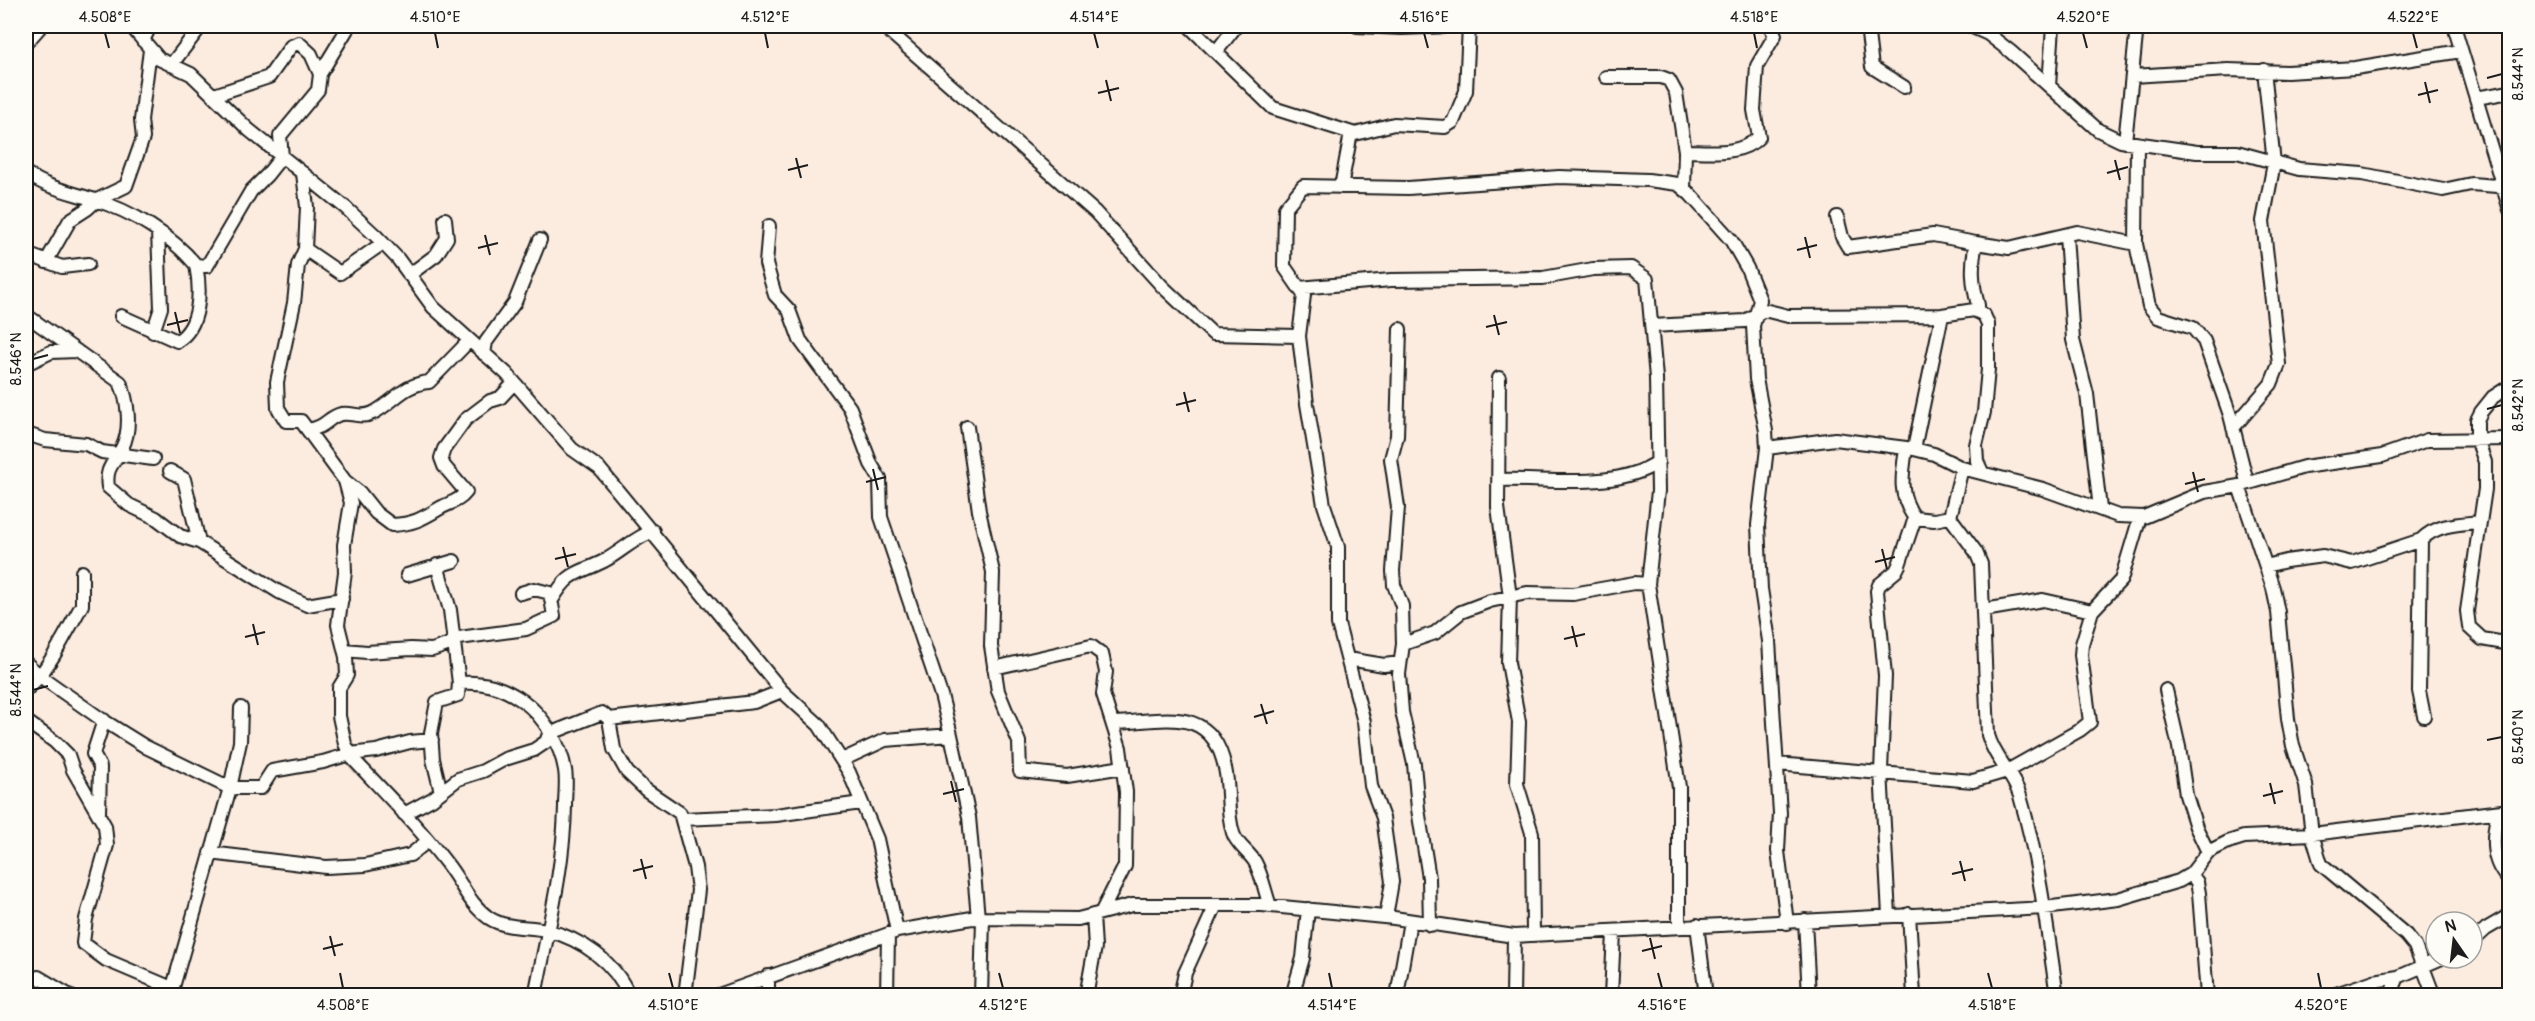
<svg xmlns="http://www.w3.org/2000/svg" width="2535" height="1021" font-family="Pangolin,sans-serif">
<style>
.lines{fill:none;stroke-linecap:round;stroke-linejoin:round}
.minor-casing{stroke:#1c1c1c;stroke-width:16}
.minor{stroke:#fdfcf7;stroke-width:12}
.ticks{fill:none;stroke:#1c1c1c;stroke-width:2}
.neatline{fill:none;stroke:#1c1c1c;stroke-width:2}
.ticks-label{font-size:15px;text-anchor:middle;fill:#1c1c1c}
</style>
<rect width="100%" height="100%" fill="#fcece0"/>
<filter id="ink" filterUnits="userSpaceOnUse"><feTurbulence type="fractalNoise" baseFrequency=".0167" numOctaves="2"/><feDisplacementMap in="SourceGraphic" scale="12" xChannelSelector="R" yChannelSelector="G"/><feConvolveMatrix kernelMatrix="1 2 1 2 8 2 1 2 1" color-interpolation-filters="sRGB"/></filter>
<g filter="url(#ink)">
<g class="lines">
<defs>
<path id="minor" d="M131,26L159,59L191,74L249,130L346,208L376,236L398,259L433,307L507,374L572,449L599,468L782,691L819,725L849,772L877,839L897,931
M883,26L1095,212L1162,286L1213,334L1299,336
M1189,26L1273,108L1355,134L1394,124L1445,127L1453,122L1466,91L1469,26
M1357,26L1402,28L1450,26
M1867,26L1872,67L1904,87
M1970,26L1988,34L2011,52L2098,130L2121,141L2197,152H2237L2299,169L2362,174L2443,190L2471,184L2510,187
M2454,26L2510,210
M143,41L150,26
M26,43L41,26
M1216,52L1236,26
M171,65L201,26
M2133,76L2228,70L2287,72L2355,68L2461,51
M1606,77H1661L1669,80L1676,93L1685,151
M2049,86L2053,26
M214,95L269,77L291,46L299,43L311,54L320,74
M2476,98L2510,92
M2125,142L2137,26
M26,173C47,188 70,192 95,200C132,211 172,236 196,265L207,266L251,191L267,175L282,156L280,136L318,90L320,74L349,26
M303,173L307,207L305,249L298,265L294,303L277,382L278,408L286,421H301L345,481L360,493L376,513L392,525C415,524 423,518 442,507C452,502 459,501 466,492L444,466L441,458L444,449L465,420L490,401L500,398L514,383
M1341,187L1351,133
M1684,189L1685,151C1709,151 1741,156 1759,137L1754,110L1757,66L1775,35L1770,26
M1837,217L1842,237L1848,247L1933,235L1976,243
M769,226L766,264L775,295L789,310L800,340L850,408L871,464L880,479L881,517L941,695L951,735L969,817L978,918
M2066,235L2073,340L2087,394L2100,509
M2136,244L2137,144
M305,249L340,273L383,243
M26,254L62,267L88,264
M46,262L70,220L87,209L97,200L126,186L143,138L141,120L150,50
M409,275L436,255L447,238L445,219
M1299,288L1391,280L1543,278L1593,269L1631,268L1647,279L1656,378L1658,491L1648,584L1679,787V926
M1974,310L1984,315L1988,324V369L1984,412L1976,445L1977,461L1982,472
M26,315L120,382C128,400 132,429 122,448C114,464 105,467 108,487L129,505L156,518L180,536L199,542L279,592L307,605L342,599
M1942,315L1914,449L1934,454L1962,468L2043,489L2118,516L2144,517L2204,492L2239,486L2304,467L2382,456L2427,440L2510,439
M121,316L177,341C201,327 201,290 196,265
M1652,326L1745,321L1764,310L1788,316L1942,315L1974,310L1978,305C1972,283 1971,265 1976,243L2009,248L2077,232L2136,244L2149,306L2158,317L2193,328L2204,341L2230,415L2247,482
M1400,329L1397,436L1391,459L1398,507L1393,571L1394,585L1402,606L1403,644L1399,674L1402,712L1414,764L1418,809L1429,878L1430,925
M153,332L161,308L158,232
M484,354L486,342L515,302L540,240
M26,364L51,352L77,351
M1499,378L1498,507L1510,597L1508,663L1519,722L1517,784L1532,833L1533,935
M2510,386L2493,397L2481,412L2477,420V439L2485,462V489L2467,611L2469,627L2482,639L2510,644
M967,427L979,511L993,572L991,646L998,691L1019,742L1020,771L1067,776L1123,767
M2233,428L2271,384L2279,364L2263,221L2274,163L2264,70
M308,430C327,427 328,417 341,414C353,412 361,419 373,413C394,402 404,384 429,382L469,341
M26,436L30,435L45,440L86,444L102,452L153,459
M1767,448L1835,439L1914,449
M1906,449C1902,475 1898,496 1915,518
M1962,468L1950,517L1976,552L1981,564L1988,735C1994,758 2013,773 2020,796C2039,861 2047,928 2057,996
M170,471L184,479L199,542
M1499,480C1549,478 1615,491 1658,462
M345,481L351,503L344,545L345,572L338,625L346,657L347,675L339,688V716L345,744L353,759C385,793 419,827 447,864C462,883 469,904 489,918C506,929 527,926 546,930C582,939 615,962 629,996
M2239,486L2273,588L2278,612L2288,719L2293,746L2306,785L2312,834L2321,864L2406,935L2415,946L2434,996
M437,565L450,610L459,683L458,695L437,702L431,733L433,759L441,792
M2266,566L2286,561L2323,556L2352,563L2421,540
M407,575L454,561
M552,600C570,570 576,575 604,561C621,552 634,538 653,531
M1984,610L2043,600L2092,611
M1403,644L1435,633L1461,612L1490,601L1527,593L1573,594L1634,583L1648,584
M344,650L367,652L411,649L432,650L447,645L459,638L526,629L554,616L550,593L534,589L521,593
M1348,659L1384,665L1400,663
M26,663L40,676L101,719L146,747L230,788H261L272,771L323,762L350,754L376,751L410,742L432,740
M994,668L1091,646L1102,654L1106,672L1103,694L1120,748L1126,792L1125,866L1101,913
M459,683C484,681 503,687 523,701C543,715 561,745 565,770C567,781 565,794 565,806C564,870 547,933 535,996
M26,690L40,676L54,655L82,605V572
M2166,690L2179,747L2186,795L2196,827L2208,852
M2424,716L2419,691L2421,540C2437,524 2459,524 2480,522
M609,719L754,702L782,691
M26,721L55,742L68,755L73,770L105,826L107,845L86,919L83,943L106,960L172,988
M1114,723C1164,721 1212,704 1225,768C1230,790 1226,810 1233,833C1236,844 1249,852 1255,862C1262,875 1265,892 1270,906
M549,734L602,713L609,719L614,749L627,772L646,790L680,813L695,867L698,890L685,996
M842,760L885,740L951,735
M1777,764L1973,781L2007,771L2080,730L2090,722L2081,655L2082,644L2092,611L2121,580L2140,517
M2498,812C2492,837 2490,862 2510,881
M99,813L100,767L93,754L104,720
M404,814L432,799L458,779L483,771L505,759L534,750L546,742L549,734
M682,819L776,815L861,803
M210,853L326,867L365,865L410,855L428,841
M2191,874L2197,882L2199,893L2207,996
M1909,914L1914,996
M1889,915L1881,771L1885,676L1877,591L1879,585L1896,571L1899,565L1915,518L1934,520L1950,517
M1386,917L1392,882L1383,818L1371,786L1364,722L1338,624V547L1324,505L1307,404L1299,336L1304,295L1284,266L1285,208L1303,186L1408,188L1559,177L1648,180L1678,184L1690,194L1731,240L1747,268L1760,300L1753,326L1756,379L1766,431L1767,448L1758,525L1761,589L1769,641L1774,723L1780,813L1778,851L1787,923
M1805,920L1809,996
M1697,925L1706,996
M2472,942L2486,929L2510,915
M768,976V996
M38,977L70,996
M171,994L230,788L240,742L241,708
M716,996L897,931L972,918L1078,919L1132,905H1262L1394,918L1514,936L2044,908L2118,899L2179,881L2191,874L2208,852L2228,842L2244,837L2312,834L2510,810
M887,996L888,935
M981,996L983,918
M1086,996L1095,947L1093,915
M1180,996L1185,973L1216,905
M1292,996L1303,958L1308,909
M1397,996L1410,921
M1513,996L1514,936
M1611,996L1614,932
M2330,996L2374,981L2398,977
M2390,996L2398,977L2442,958"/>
</defs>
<use href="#minor" class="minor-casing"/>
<use href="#minor" class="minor"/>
</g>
</g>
<path class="ticks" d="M105,33L109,48M435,33L438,48M765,33L768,48M1094,33L1098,48M1424,33L1428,48M1754,33L1757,48M2083,33L2087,48M2413,33L2417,48M2487,78L2502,74M1106,80L1111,101M2425,82L2430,103M1098,93L1119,88M2418,95L2438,90M796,158L801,178M2115,160L2120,180M788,170L808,165M2107,173L2128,167M485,235L490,255M1805,237L1810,258M478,248L498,243M1797,250L1817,245M175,312L180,333M1494,315L1499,335M167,325L188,320M1486,327L1507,322M33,359L48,355M1184,392L1189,412M1176,405L1196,400M2487,409L2502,405M873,469L878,490M2193,472L2198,492M866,482L886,477M2185,484L2205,479M563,547L568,567M1882,549L1887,569M555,559L576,554M1875,562L1895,557M253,624L258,645M1572,626L1577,647M245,637L265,632M1564,639L1585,634M33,690L48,686M1261,704L1267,724M1254,717L1274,711M2487,740L2502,737M951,781L956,802M2270,783L2275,804M943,794L964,789M2263,796L2283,791M641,859L646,879M1960,861L1965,881M633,871L653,866M1952,874L1973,869M330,936L335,956M1650,938L1655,959M323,949L343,944M1642,951L1662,946M340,973L343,988M669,973L673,988M999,973L1003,988M1329,973L1332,988M1658,973L1662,988M1988,973L1992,988M2318,973L2321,988"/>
<rect width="2535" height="1021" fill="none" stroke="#fdfcf7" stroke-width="66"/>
<g transform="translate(2454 940) rotate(346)"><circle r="28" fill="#fdfcf7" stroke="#a3a29f" stroke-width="1.5"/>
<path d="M0-4.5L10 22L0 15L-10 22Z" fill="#1c1c1c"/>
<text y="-9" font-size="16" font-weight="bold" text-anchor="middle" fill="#1c1c1c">N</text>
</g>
<rect x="33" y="33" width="2469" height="955" class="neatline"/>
<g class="ticks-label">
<text x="105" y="22">4.508°E</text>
<text x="435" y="22">4.510°E</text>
<text x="765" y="22">4.512°E</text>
<text x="1094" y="22">4.514°E</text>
<text x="1424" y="22">4.516°E</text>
<text x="1754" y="22">4.518°E</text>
<text x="2083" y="22">4.520°E</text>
<text x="2413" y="22">4.522°E</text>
<text transform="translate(2518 74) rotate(-90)" y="5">8.544°N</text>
<text transform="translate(16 359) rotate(-90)" y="5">8.546°N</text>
<text transform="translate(2518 405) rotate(-90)" y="5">8.542°N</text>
<text transform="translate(16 690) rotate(-90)" y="5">8.544°N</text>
<text transform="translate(2518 737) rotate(-90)" y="5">8.540°N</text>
<text x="343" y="1010">4.508°E</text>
<text x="673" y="1010">4.510°E</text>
<text x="1003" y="1010">4.512°E</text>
<text x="1332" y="1010">4.514°E</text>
<text x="1662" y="1010">4.516°E</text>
<text x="1992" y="1010">4.518°E</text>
<text x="2321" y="1010">4.520°E</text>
</g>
</svg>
